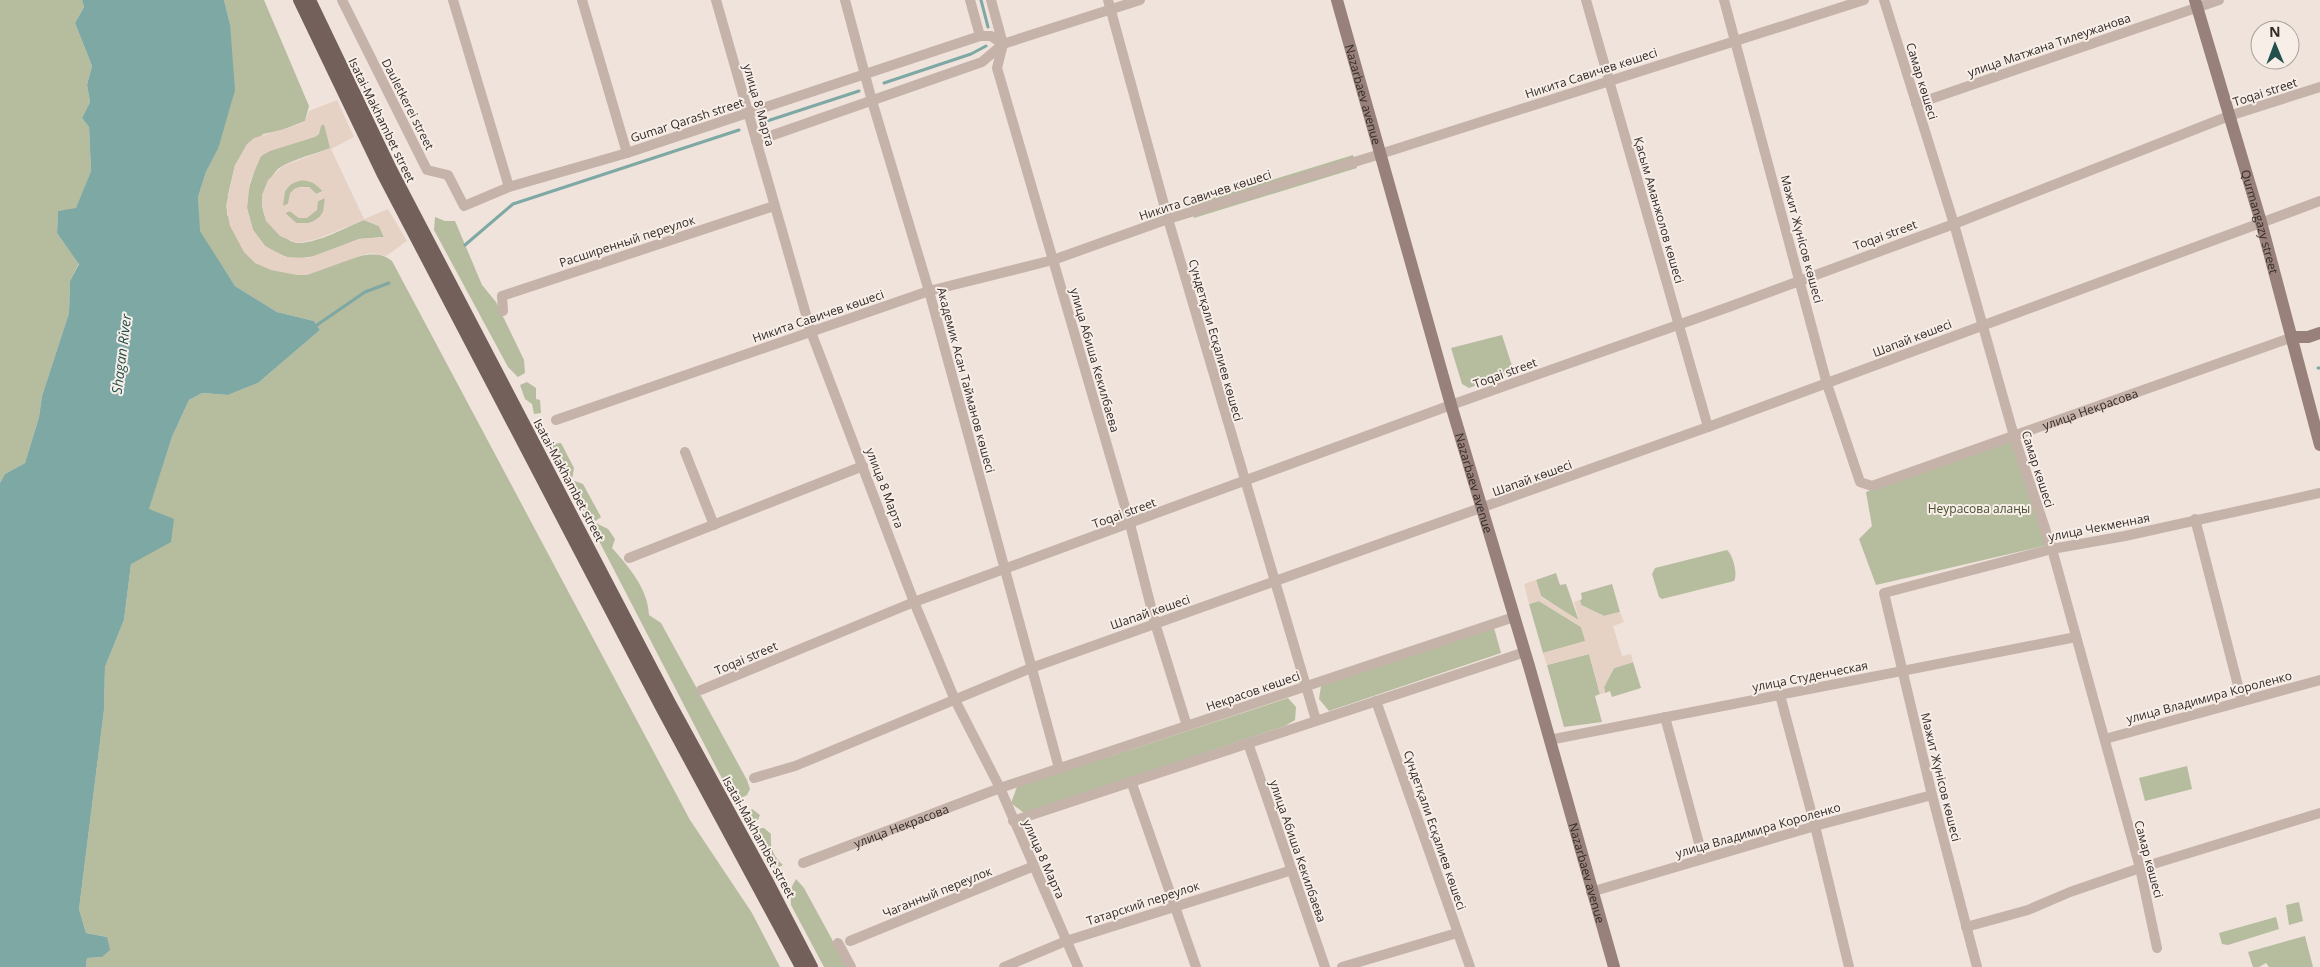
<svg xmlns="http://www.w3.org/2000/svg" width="2320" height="967" font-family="'Open Sans',sans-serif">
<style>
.green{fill:#b6bc9e}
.plaza{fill:#e5d2c5;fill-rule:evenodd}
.water{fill:#7ea8a4}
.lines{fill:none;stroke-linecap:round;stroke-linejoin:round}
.stream{stroke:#7ea8a4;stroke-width:3}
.street{stroke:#c5b2a9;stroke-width:10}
.secondary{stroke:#98817b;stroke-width:12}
.primary{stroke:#73605b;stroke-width:12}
.labels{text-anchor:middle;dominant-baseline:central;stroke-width:4;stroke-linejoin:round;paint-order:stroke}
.street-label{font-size:12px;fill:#332a28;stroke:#f7eee8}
.park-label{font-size:12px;fill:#474f2f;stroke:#f7eee8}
.water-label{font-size:14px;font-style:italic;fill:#23504c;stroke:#f7eee8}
</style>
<rect width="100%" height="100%" fill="#efe3dc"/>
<path class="green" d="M0,0H82L84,7L75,23L92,66L87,85L90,102L82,118L89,127L91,171L76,209L58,211L57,233L79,263L70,281L69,313L42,396L39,417L25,463L5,474L0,483Z
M224,0H264L309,106L305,121L282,130L263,134L235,165L228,195L227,215L297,275C325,273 370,241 392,261L690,820L752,913L780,967H86L87,958L102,957L107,937L86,933L79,909L104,710L105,667L124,620L131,564L172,437L189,400L202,393L228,395L258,383L320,330L314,321L277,312L235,286L199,231L198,197L206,172L218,149L230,24Z
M324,124L331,148C318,153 286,161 277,170C257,193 256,218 282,235C287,239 292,243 299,243C321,242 344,228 364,220L379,226L384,237L359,239L317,256L293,259L273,252L265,246L253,230L247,208L248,191L258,159L265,153Z
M1353,155L1357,168L1194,218L1190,205Z
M306,180L316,184L323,191L316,194L309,187H300L293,190L288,204L283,206C281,190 290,180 306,180Z
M325,198C328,215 313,227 296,223L285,213L290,211L299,218L318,201Z
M435,217L445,221H455L482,285L496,302L524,360L525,373L518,377L508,367L434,230Z
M1502,335L1514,372L1469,388L1462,384L1451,348Z
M527,382L536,388V399L540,400L541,413L534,414L532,404L525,399L520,385Z
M2013,441L2048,545L1876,585L1859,539L1872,526L1866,492Z
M561,443L574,468L572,480L583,484L601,517L594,522L608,529L615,539L612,548C629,567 648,589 649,615L661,623L747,780L750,789L747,795L739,799L730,794L552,450L553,444Z
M1727,550C1733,555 1738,574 1734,581L1662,599L1659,597L1652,574L1655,568Z
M1556,573L1560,585L1566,584L1579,621L1541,596L1536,580Z
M1612,584L1620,612L1604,616L1581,605L1580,600L1582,599L1581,593Z
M1539,601L1581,627L1586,641L1543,653L1529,604Z
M1494,628L1501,653L1329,711L1319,699L1321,686Z
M1589,654L1600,694L1595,696L1602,722L1564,727L1547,665Z
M1633,662L1641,688L1612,697L1610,691L1605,693L1604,687L1614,668Z
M1288,698L1296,707L1295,720L1285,726L1024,813L1011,803L1017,787Z
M2187,766L2192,789L2145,801L2139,778Z
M752,809L760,815L758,820L750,823L753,829L764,828L771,834C770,848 773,856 783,865L776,869L769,863L767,852L755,842L744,818Z
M796,879L804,888L847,967H824L791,905L790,890Z
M2299,902L2303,921L2289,925L2286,905Z
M2276,917L2279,929L2228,945L2222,944L2219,933Z
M2305,936L2313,967H2269L2266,963L2259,967H2253L2248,952Z"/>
<path class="plaza" d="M337,100L354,137L331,149L364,219L388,209L407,241L386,256L373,253L363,255L307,275H297L271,270L255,263L244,252L230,226L226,206L235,165L247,144L254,138L297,125L305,121L309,111ZM324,124L330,148L283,166L268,180L262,195L263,210L266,221L280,236L297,243L317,239L364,220L379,226L384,237L359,239L308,258L286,257L265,246L253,230L247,208L250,182L261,156L270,151L315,137L319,134L321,126ZM301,180L312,182L323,191L316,194L309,187L296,188L290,193L288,204L283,206L285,191L291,184ZM325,198L323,212L320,217L311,223H296L285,213L290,211L299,218H307L317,210L318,201Z
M1536,580L1541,597L1579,620L1574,602L1580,600L1581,605L1604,616L1620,612L1624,622L1613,626L1622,656L1631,654L1633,662L1614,668L1604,687L1605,693L1600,694L1589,654L1547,665L1543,653L1585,641L1581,627L1539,601L1529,604L1524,584Z"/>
<path class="water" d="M82,0H224L230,24L235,90L218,149L206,172L198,197L200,231L235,286L277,312L314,321L320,330L258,383L228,395L202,393L189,400L172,437L149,509L174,519L171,542L131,564L124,620L105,667L104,710L79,909L86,933L107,937L110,950L102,957L87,958L86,967H0V483L5,474L25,463L39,417L42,396L69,313L70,281L79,264L57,233L58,211L76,208L91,171L89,127L82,118L90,102L87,85L92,66L75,23L84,7Z"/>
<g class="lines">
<path class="stream" d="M981,0L988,27
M884,83L971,54L986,46
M764,122L859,91
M465,245L513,204L739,130
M317,325L365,292L389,283
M2318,368H2320"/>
<g class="street">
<path d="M342,0L427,170L448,175L464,206L509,187L627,153L980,36H991L1003,44"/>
<path d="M453,0L509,187"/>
<path d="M582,0L627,153"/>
<path d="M716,0L811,332L914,602L955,700L1000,788L1078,967"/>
<path d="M845,0L872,101L929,291L1059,768"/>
<path d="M970,0L980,36"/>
<path d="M991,0L1003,44L997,68L1130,524L1155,623L1187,726"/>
<path d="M1108,0L1168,219L1316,720"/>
<path d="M1586,0L1708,427"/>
<path id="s1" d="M1724,0L1827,384L1860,482L1872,486L2293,337"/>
<path d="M1884,0L1954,224L2014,436L2052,549L2140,868L2157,948"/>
<path d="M1916,104L2219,0"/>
<path d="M756,141L982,62L1003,44L1140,0"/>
<path d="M503,311L502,296L774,206"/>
<path d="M556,420L929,291L1053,260L1168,219L1374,156L1864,0"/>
<path d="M685,452L714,525"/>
<path d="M2195,519L2242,701"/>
<path d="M629,558L863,466"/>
<path d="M701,690L914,602L1451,405L1726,308L1954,224L2229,116L2320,87"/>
<path d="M1780,695L1815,826L1849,967"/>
<path d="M1376,701L1470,967"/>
<path d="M1665,717L1703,858"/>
<path d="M2105,739L2320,680"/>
<path d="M1549,740L2076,637"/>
<path d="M1248,743L1325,967"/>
<path d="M754,778L795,766L1031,668L1708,427L2320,201"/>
<path d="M1131,781L1196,967"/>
<path d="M1013,821L1525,652"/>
<path id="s2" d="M803,863L1000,788L1514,617"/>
<path d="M1591,892L1815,826L1932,795"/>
<path d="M1966,927L2028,910L2070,892L2140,868L2320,813"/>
<path d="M850,941L1034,866"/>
<path d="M838,943L851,967"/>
<path d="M1004,967L1066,941L1292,870"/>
<path d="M1342,967L1457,933"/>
<path d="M1977,967L1932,795L1884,593L2052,549L2125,536L2320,493"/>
</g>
<g class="secondary">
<path id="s3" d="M1337,0L1451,405L1529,666L1614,967"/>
<path id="s4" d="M2195,0L2261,222L2320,445"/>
<path d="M2293,337H2308L2320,333"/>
</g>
<path class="primary" d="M299,0L382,173L661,707L801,967
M310,0L391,169L670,703L769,884L812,967"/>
</g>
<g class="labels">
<g class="street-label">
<text transform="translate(2049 45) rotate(-19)">улица Матжана Тилеужанова</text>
<text transform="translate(1591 73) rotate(-18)">Никита Савичев көшесі</text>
<text transform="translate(1922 81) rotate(73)">Самар көшесі</text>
<text transform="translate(2265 92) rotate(-18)">Toqai street</text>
<text stroke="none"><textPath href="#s3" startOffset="98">Nazarbaev avenue</textPath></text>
<text transform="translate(408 104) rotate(63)">Dauletkerei street</text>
<text transform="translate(759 105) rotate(74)">улица 8 Марта</text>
<text transform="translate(382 120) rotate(64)">Isatai-Makhambet street</text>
<text transform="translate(687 120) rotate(-18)">Gumar Qarash street</text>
<text transform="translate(1205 195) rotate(-18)">Никита Савичев көшесі</text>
<text transform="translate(1659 210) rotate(74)">Қасым Аманжолов көшесі</text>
<text stroke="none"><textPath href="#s4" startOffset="231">Qurmangazy street</textPath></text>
<text transform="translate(1885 235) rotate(-20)">Toqai street</text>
<text transform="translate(1802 239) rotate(75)">Мәжит Жүнісов көшесі</text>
<text transform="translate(627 241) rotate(-18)">Расширенный переулок</text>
<text transform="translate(818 316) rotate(-19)">Никита Савичев көшесі</text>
<text transform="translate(1912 338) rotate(-21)">Шапай көшесі</text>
<text transform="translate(1216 340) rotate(74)">Сүндетқали Есқалиев көшесі</text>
<text transform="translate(1095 360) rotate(74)">улица Абиша Кекилбаева</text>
<text transform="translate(1505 373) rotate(-20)">Toqai street</text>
<text transform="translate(966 380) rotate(75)">Академик Асан Тайманов көшесі</text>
<text stroke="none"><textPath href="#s1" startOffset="745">улица Некрасова</textPath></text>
<text transform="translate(2038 469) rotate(72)">Самар көшесі</text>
<text transform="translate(1532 478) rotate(-20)">Шапай көшесі</text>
<text transform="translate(569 480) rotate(62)">Isatai-Makhambet street</text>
<text stroke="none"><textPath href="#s3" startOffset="502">Nazarbaev avenue</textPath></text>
<text transform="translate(885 488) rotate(69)">улица 8 Марта</text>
<text transform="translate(1124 513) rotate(-20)">Toqai street</text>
<text transform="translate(2099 527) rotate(-11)">улица Чекменная</text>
<text transform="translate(1150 612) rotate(-19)">Шапай көшесі</text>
<text transform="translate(746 658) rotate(-23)">Toqai street</text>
<text transform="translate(1810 676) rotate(-11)">улица Студенческая</text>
<text transform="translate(1253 691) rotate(-19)">Некрасов көшесі</text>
<text transform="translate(2209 697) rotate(-15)">улица Владимира Короленко</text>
<text transform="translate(1941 777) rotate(76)">Мәжит Жүнісов көшесі</text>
<text stroke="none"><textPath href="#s2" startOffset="105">улица Некрасова</textPath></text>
<text transform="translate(1435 830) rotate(71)">Сүндетқали Есқалиев көшесі</text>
<text transform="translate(1758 830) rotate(-16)">улица Владимира Короленко</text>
<text transform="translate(759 837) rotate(61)">Isatai-Makhambet street</text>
<text transform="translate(1298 851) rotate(71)">улица Абиша Кекилбаева</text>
<text transform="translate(1044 859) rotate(66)">улица 8 Марта</text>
<text transform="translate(2149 859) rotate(75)">Самар көшесі</text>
<text stroke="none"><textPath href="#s3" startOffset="908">Nazarbaev avenue</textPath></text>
<text transform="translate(937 892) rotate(-22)">Чаганный переулок</text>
<text transform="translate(1143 903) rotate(-18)">Татарский переулок</text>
</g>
<g class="park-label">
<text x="1979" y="508">Неурасова алаңы</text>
</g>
<g class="water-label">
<text transform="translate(121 354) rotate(-83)">Shagan River</text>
</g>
</g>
<g transform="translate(2275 45) rotate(359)"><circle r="24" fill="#f7eee8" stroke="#a9a09b"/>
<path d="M0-4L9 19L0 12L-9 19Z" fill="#23504c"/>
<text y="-8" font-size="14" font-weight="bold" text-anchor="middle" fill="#332a28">N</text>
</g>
</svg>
